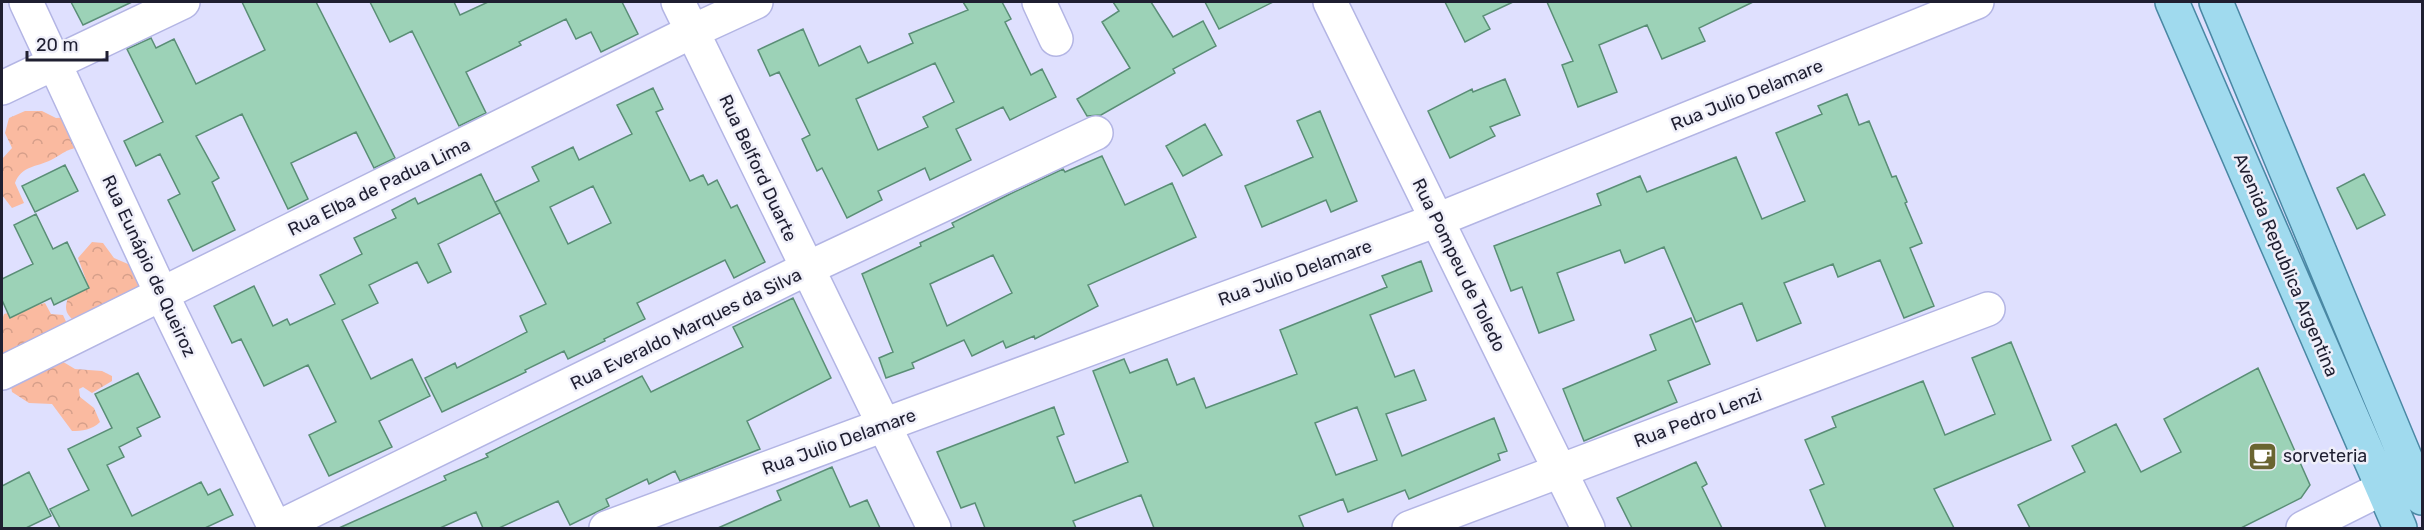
<svg xmlns="http://www.w3.org/2000/svg" width="2424" height="530" font-family="Rubik,sans-serif">
<style>
.forest{fill:url(#forest-crowns)}
.building{fill:#9cd2b7;stroke:#5a8e76;stroke-width:1.5;fill-rule:evenodd}
.lines{fill:none;stroke-linecap:round;stroke-linejoin:round}
.minor-casing{stroke:#b3b5e4;stroke-width:36}
.major-casing{stroke:#4a88a4;stroke-width:36}
.minor{stroke:#fff;stroke-width:33}
.major{stroke:#a0daee;stroke-width:33}
.labels{text-anchor:middle;dominant-baseline:central;stroke-width:5;stroke-linejoin:round;paint-order:stroke}
.street-label{font-size:18px;fill:#1f1f31;stroke:#efeff9}
.poi-label{font-size:18px;fill:#1f1f31;stroke:#efeff9;text-anchor:start}
</style>
<defs>
<pattern id="forest-crowns" width="20" height="18" patternUnits="userSpaceOnUse" patternTransform="scale(1.5)"><rect width="20" height="18" fill="#fabaa0"/><path d="M2 6a3 3 0 1 1 6 0M12 15a3 3 0 1 1 6 0" fill="none" stroke="#d69f8a"/></pattern>
</defs>
<rect width="100%" height="100%" fill="#dfe0fe"/>
<path class="forest" d="M25,111H42L56,118L75,117L82,147C65,149 65,153 51,160C37,167 21,166 15,183L24,203L12,208L2,195V159L12,148L5,133L9,118Z
M92,242L103,243L114,258L135,267L140,285L132,297L78,325C68,315 63,312 68,298L77,294L88,285L78,258Z
M45,303L51,314L63,315L73,337L2,373V320L4,314Z
M60,360L75,369L102,371L112,376V381L92,393L83,387L79,389L80,397L94,408L100,422C92,430 82,431 72,431L52,404L29,403L12,392L10,381Z"/>
<path class="building" d="M71,2H132L83,25Z
M242,2H316L395,158L374,168L356,132L291,163L308,199L288,209L242,114L196,136L219,178L212,182L235,230L193,251L168,200L180,194L160,154L136,166L124,141L163,122L127,49L151,38L156,48L174,39L196,84L265,50Z
M370,2H454L460,15L488,2H622L638,34L601,52L591,32L576,39L566,19L519,42L521,45L466,72L486,113L459,126L412,31L390,42Z
M963,2H1002L1011,19L1005,22L1031,75L1042,69L1056,97L1010,120L1003,107L956,129L971,160L930,180L925,168L878,191L882,200L847,218L822,168L817,171L802,139L810,135L779,72L770,76L758,50L803,29L819,66L860,46L868,63L913,43L909,34L968,10ZM935,63L954,102L923,117L928,127L878,150L856,99Z
M1113,2H1151L1173,37L1203,21L1216,46L1173,69L1175,73L1101,115L1087,116L1077,99L1130,68L1102,22L1119,11Z
M1205,2H1273L1219,29Z
M1445,2H1513L1483,16L1490,29L1465,42Z
M1547,2H1753L1699,28L1705,41L1662,59L1647,25L1599,45L1617,92L1578,107L1562,65L1573,61Z
M1505,79L1520,115L1490,127L1495,136L1450,158L1428,111L1472,89L1473,92Z
M653,88L663,109L656,112L690,181L703,175L708,185L717,180L731,208L737,205L765,262L734,278L725,260L637,303L645,319L604,339L605,341L568,359L564,351L525,370L526,372L442,412L425,378L455,363L457,368L527,332L520,316L546,304L495,202L539,181L532,167L573,147L579,160L632,134L617,105ZM593,186L611,223L568,244L550,207Z
M1847,94L1859,125L1869,121L1892,177L1896,176L1907,202L1905,203L1922,243L1910,248L1934,306L1904,318L1880,260L1838,277L1833,264L1784,283L1801,323L1757,341L1742,303L1696,322L1664,247L1625,263L1620,250L1557,273L1574,320L1539,333L1522,287L1511,291L1494,246L1601,205L1597,194L1640,176L1647,192L1736,157L1762,219L1805,201L1776,133L1822,114L1818,106Z
M1320,111L1357,201L1331,212L1326,200L1262,227L1245,186L1313,157L1297,121Z
M1205,124L1222,155L1183,176L1166,146Z
M1102,156L1125,205L1172,183L1196,237L1088,285L1098,306L1035,339L1034,336L1006,348L1003,341L972,356L964,340L912,363L914,368L886,378L879,358L893,352L862,274L921,246L920,243L954,227L952,223L1008,195L1063,169L1065,172ZM993,255L1012,293L947,326L930,284Z
M65,165L78,191L35,212L22,186Z
M481,174L500,213L438,244L451,272L428,283L417,262L369,285L378,303L342,320L371,379L412,359L430,396L379,421L392,447L329,476L309,435L336,422L308,365L264,386L241,339L232,343L214,306L254,286L273,326L287,319L290,325L335,304L320,275L362,254L354,238L396,218L392,210L415,198L418,204Z
M2364,174L2385,215L2357,229L2337,188Z
M36,214L53,249L67,242L89,288L54,305L51,298L10,318L2,300V279L33,264L14,225Z
M1421,261L1432,291L1370,315L1395,377L1414,370L1426,400L1386,414L1402,456L1494,418L1507,451L1498,454L1500,460L1409,499L1405,490L1348,512L1343,499L1299,516L1304,528H1154L1141,495L1073,521L1076,528H985L975,503L961,508L937,452L1054,407L1064,434L1057,437L1075,483L1128,462L1093,371L1124,359L1130,373L1167,359L1177,385L1194,378L1206,408L1297,374L1280,330L1387,287L1382,276ZM1357,407L1377,460L1336,475L1315,423Z
M793,298L831,378L747,421L760,449L680,481L675,471L649,484L647,479L606,499L609,506L570,525L558,501L499,528H483L476,512L440,528H339L446,480L444,476L488,457L486,454L642,376L651,392L743,347L733,327Z
M1691,318L1710,364L1668,381L1677,402L1584,441L1563,389L1656,350L1650,335Z
M2011,342L2051,440L1934,489L1954,528H1826L1810,490L1824,484L1805,440L1836,427L1832,417L1923,381L1945,435L1995,414L1972,358Z
M2258,368L2310,485L2301,498L2241,528H2030L2018,505L2085,472L2072,446L2116,424L2141,472L2181,452L2164,419Z
M138,373L160,417L137,428L141,436L119,447L124,457L107,465L132,516L201,482L208,495L220,489L233,515L205,528H60L50,509L89,490L68,449L112,428L95,394Z
M1696,462L1707,484L1702,487L1722,528H1632L1617,498Z
M832,467L850,507L867,500L880,528H718L781,500L777,491Z
M29,472L51,516L26,528H2V486Z"/>
<g class="lines">
<defs>
<path id="minor" d="M26,2L162,295L275,528
M678,2L934,528
M1039,2L1056,39
M1330,2L1588,528
M2,88L183,2
M2,373L693,31L756,2
M277,528L806,269L1096,133
M606,528L1437,220L1977,2
M1409,528L1988,309
M2303,528L2409,475"/>
<path id="major" d="M2172,2L2400,528
M2216,2L2422,498"/>
</defs>
<use href="#minor" class="minor-casing"/>
<use href="#major" class="major-casing"/>
<use href="#minor" class="minor"/>
<use href="#major" class="major"/>
</g>
<defs>
<symbol id="cafe-square" viewBox="-11 -11 22 22"><rect x="-9" y="-9" width="18" height="18" rx="4" fill="#6a6531" stroke="#efeff9"/><path d="M-5.5-4.5H6V0H3Q3 3.5 0 3.5H-2.5Q-5.5 3.5-5.5 0ZM3-3.2v2h1.7v-2ZM-6 4.5H4V6H-6Z" fill="#fff"/></symbol>
</defs>
<g fill-rule="evenodd">
<use href="#cafe-square" x="2246" y="440" width="33" height="33"/>
</g>
<g class="labels">
<g class="street-label">
<text transform="translate(1747 95) rotate(-22)">Rua Julio Delamare</text>
<text transform="translate(758 168) rotate(65)">Rua Belford Duarte</text>
<text transform="translate(379 187) rotate(-26)">Rua Elba de Padua Lima</text>
<text transform="translate(1459 265) rotate(64)">Rua Pompeu de Toledo</text>
<text transform="translate(2286 265) rotate(67)">Avenida Republica Argentina</text>
<text transform="translate(149 266) rotate(65)">Rua Eunápio de Queiroz</text>
<text transform="translate(1295 273) rotate(-20)">Rua Julio Delamare</text>
<text transform="translate(686 329) rotate(-26)">Rua Everaldo Marques da Silva</text>
<text transform="translate(1698 418) rotate(-21)">Rua Pedro Lenzi</text>
<text transform="translate(839 442) rotate(-20)">Rua Julio Delamare</text>
</g>
<g class="poi-label">
<text x="2283" y="456">sorveteria</text>
</g>
</g>
<rect width="2424" height="530" fill="none" stroke="#1f1f31" stroke-width="6"/>
<path d="M27 51v9h80v-9" fill="none" stroke="#1f1f31" stroke-width="3"/>
<text x="36" y="51" font-size="18" fill="#1f1f31" stroke="#efeff9" stroke-width="4.5" paint-order="stroke">20 m</text>
</svg>
